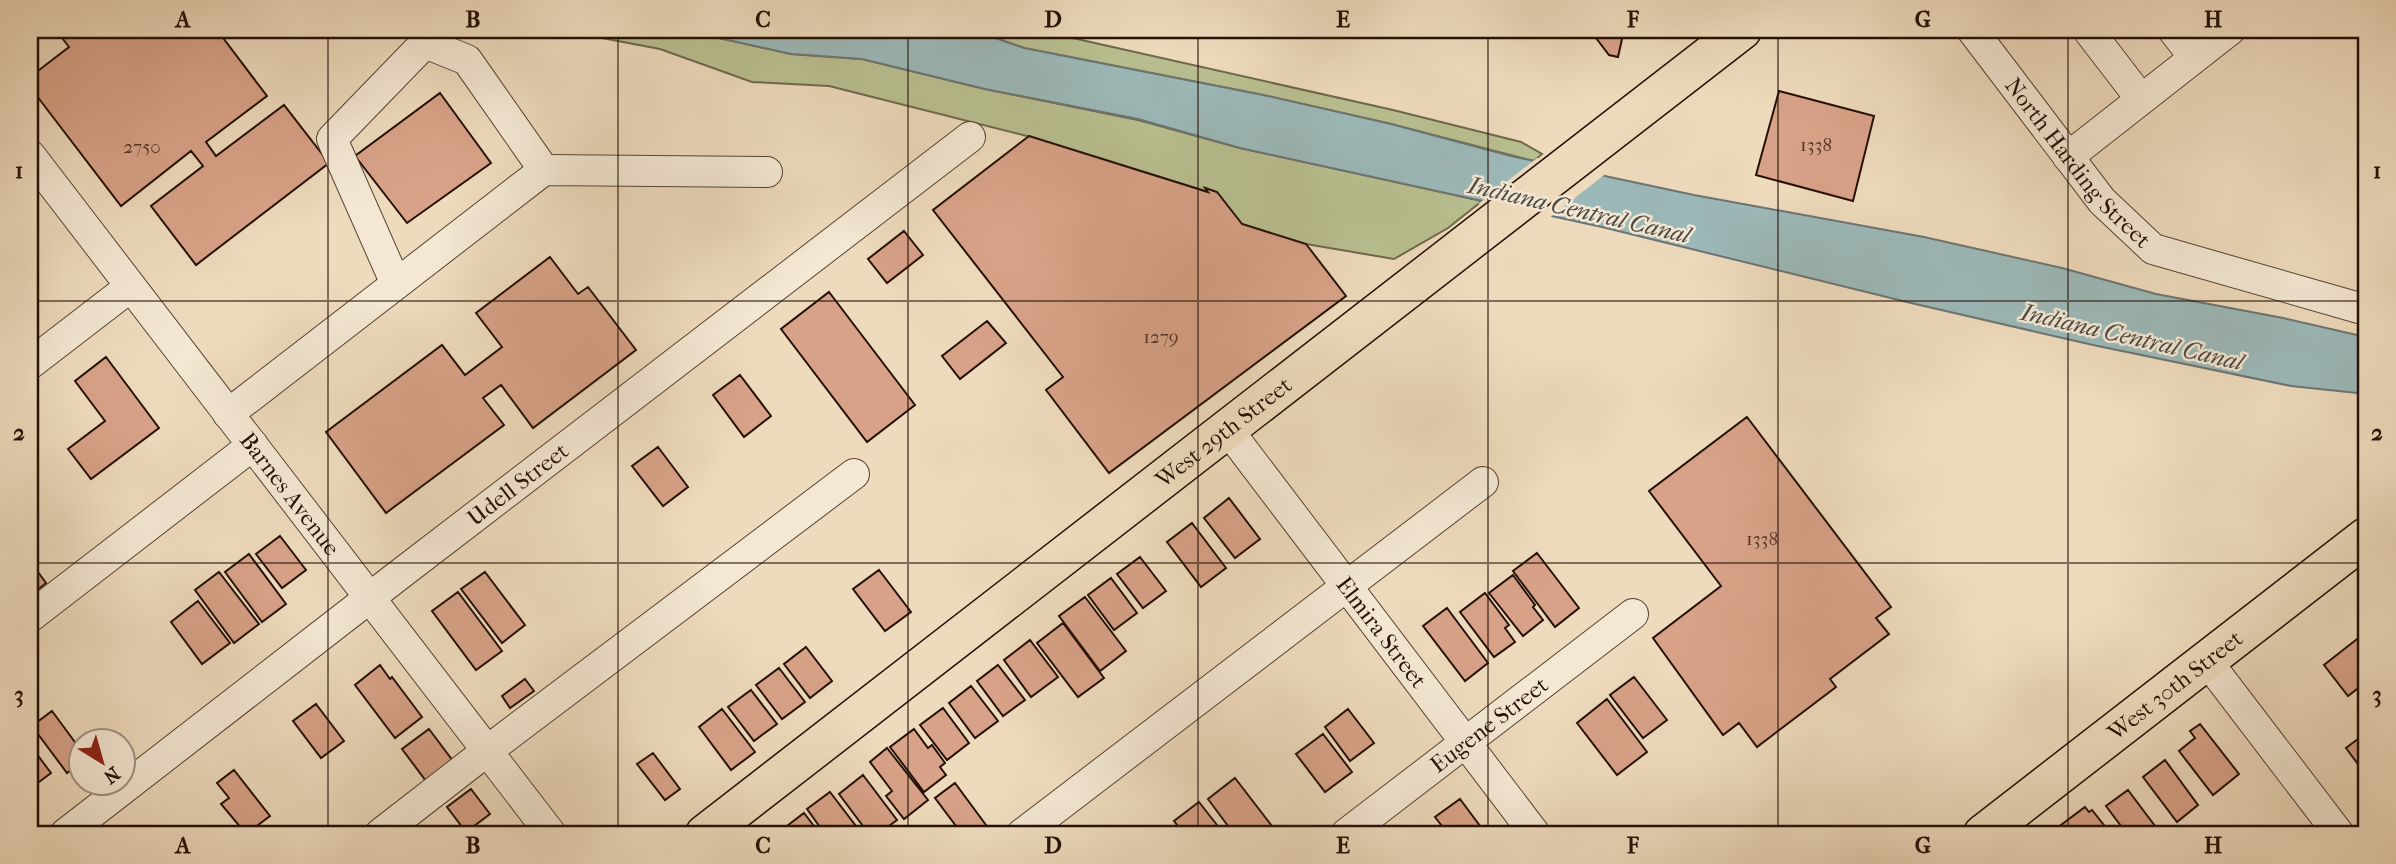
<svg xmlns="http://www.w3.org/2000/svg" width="2396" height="864" font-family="'IM FELL French Canon',serif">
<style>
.green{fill:#b9c091;stroke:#6e684c;stroke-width:2}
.water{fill:#9cb9b9;stroke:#6c7572;stroke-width:2}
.pier{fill:#eedbbd}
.building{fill:#d8a288;stroke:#241007;stroke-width:2}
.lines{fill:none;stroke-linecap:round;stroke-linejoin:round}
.minor-casing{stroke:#564334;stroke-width:32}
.major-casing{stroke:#241007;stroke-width:41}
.minor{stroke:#f4e8d4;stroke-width:30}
.major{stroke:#eedbbd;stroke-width:38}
.grid{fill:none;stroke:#241007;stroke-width:2;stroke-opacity:0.55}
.labels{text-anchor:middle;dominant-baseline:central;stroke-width:5;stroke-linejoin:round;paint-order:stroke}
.number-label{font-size:19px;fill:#513427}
.street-label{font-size:23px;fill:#241007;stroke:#f4e8d4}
.water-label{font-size:24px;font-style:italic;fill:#4e4b45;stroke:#f4e8d4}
.neatline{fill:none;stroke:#241007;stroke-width:2.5}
.grid-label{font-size:23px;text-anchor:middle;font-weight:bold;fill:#241007}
</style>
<rect width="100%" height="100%" fill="#eedbbd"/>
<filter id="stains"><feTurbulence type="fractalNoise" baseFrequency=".00286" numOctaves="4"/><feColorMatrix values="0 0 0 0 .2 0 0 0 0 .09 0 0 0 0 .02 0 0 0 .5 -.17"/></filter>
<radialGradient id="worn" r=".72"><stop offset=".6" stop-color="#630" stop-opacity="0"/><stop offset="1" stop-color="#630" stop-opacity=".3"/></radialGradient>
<path class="green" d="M560,30H683L791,54L862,59L985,89L1138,120L1240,148L1482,201L1448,228L1394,259L1306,244L1242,224L1217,192L1206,188L1208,192L1031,137L829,86L752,82L660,49Z
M972,30H1037L1393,110L1521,142L1542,154L1534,161L1391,124L1263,95L1024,48Z"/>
<path class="water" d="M683,30H972L1024,48L1263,95L1391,124L1511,156L1694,195L1924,237L2062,268L2156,294L2283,318L2366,337V394L2291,386L2093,345L1911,303L1602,227L1240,148L1138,119L985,89L862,59L791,54Z"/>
<path class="pier" d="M1537,158L1608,172L1548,219L1478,204Z"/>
<path class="building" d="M56,30H85L87,33L91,30H217L267,96L206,142L216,156L284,105L329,163L196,265L151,206L203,166L191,151L121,206L30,87V77L69,47Z
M1590,30H1624L1618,57L1609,55Z
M1779,91L1874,116L1853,201L1756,175Z
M440,93L491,163L407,223L355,156Z
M1029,136L1208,192L1205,188L1217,192L1242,224L1306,244L1346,296L1109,473L1046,390L1063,377L933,210Z
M904,231L923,255L887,283L868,259Z
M550,257L578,294L588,287L636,350L533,428L501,385L483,398L504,425L386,513L326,432L442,345L465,375L502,347L476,313Z
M829,292L915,405L867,442L781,329Z
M987,321L1006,343L960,379L942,356Z
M106,357L159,428L91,479L68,449L105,421L75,381Z
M740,375L771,416L744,437L713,395Z
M1747,417L1891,607L1876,618L1889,634L1830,679L1836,687L1757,747L1739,723L1723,735L1653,638L1721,586L1649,491Z
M658,447L688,487L663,506L632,466Z
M1229,498L1260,539L1235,558L1204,518Z
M1192,523L1226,568L1201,587L1167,542Z
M280,536L306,570L282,588L256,554Z
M1537,553L1579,608L1555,627L1513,571Z
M249,554L286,604L262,622L225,572Z
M1140,557L1166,591L1143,608L1117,574Z
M30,561L46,583L30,596Z
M879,570L911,612L885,631L853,589Z
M219,572L259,624L234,643L195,590Z
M485,572L525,625L502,643L461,589Z
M1513,575L1535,605L1533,607L1543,620L1523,636L1489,593Z
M1111,578L1137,613L1114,630L1088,595Z
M458,592L502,651L476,670L432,611Z
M1485,593L1509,625L1505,628L1515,642L1494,657L1460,612Z
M1085,597L1126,651L1100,671L1059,616Z
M198,601L230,643L202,664L171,622Z
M1447,608L1488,663L1465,681L1423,626Z
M1063,623L1104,678L1078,697L1037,643Z
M2366,632V682L2348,696L2324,665Z
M1030,640L1058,677L1031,697L1004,660Z
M806,647L832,681L810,698L784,664Z
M380,665L390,679L392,677L422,717L395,738L355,685Z
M998,665L1025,700L1003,716L977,681Z
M779,668L805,702L782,719L756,685Z
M1634,677L1667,720L1643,738L1610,695Z
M525,679L534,691L510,708L502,696Z
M971,686L998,721L975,738L949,703Z
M751,690L777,724L754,741L728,707Z
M1607,699L1647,752L1617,775L1577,723Z
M316,704L344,741L321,758L293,721Z
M943,708L969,743L947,760L920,725Z
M722,709L755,752L731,770L699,727Z
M1348,709L1374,743L1350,761L1325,727Z
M52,711L80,749V763L67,773L32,726Z
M2200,724L2239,774L2213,795L2179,751L2195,738L2190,731Z
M429,729L456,765L429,785L402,749Z
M914,729L928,748L932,745L945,763L940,767L946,775L924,792L890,747Z
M2366,733V775L2346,748Z
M1323,734L1352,772L1325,792L1296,754Z
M30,745L51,773L31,788L30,787Z
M887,748L928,800L904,819L886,796L892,791L870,762Z
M653,753L680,789L665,800L637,764Z
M2165,760L2198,805L2177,822L2143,777Z
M234,770L270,816L246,834L221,804L229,798L217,783Z
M863,775L897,820L878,834H869L839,794Z
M1235,778L1275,830L1270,834H1234L1208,799Z
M955,783L986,825L974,834H962L935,798Z
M471,789L490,814L466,832L447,807Z
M2128,790L2161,834H2127L2106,806Z
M830,792L862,834H825L807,809Z
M1460,799L1486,834H1448L1435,817Z
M1199,802L1224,834H1184L1174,821Z
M2085,807L2089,812L2092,810L2111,834H2063L2066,831L2061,825Z
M804,813L820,834H781L779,832Z"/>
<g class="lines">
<defs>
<g id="minor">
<path id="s1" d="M1972,30L2102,201L2153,249L2366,310"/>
<path d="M2088,30L2141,99"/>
<path d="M2173,30L2194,57"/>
<path id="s2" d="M30,155L551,834"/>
<path d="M2068,157L2230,30"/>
<path d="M396,284L332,139L425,43L467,60L544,170"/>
<path d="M30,364L130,287"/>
<path d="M228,414L544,170L767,172"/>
<path id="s3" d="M1228,430L1535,834"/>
<path d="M30,617L253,445"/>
<path d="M2207,661L2339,834"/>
<path id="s4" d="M65,834L399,575L970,137"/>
<path d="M380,834L487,751L854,474"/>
<path d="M1022,834L1483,482"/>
<path id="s5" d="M1346,834L1633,614"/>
</g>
<g id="major">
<path id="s6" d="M705,834L1742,30"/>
<path id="s7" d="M1983,834L2366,537"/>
</g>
</defs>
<use href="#minor" class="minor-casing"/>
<use href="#major" class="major-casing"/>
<use href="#minor" class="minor"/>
<use href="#major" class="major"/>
</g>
<path class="grid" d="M328,30V834M618,30V834M908,30V834M1198,30V834M1488,30V834M1778,30V834M2068,30V834M30,301H2366M30,563H2366"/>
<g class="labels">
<g class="number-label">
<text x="1816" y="145">1338</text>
<text x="142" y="147">2750</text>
<text x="1161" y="337">1279</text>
<text x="1762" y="539">1338</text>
</g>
<g class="street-label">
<text stroke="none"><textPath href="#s1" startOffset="170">North Harding Street</textPath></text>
<text stroke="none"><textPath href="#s6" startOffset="656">West 29th Street</textPath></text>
<text stroke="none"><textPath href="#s4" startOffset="572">Udell Street</textPath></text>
<text stroke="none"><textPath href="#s2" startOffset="427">Barnes Avenue</textPath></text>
<text stroke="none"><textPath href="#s3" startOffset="254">Elmira Street</textPath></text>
<text stroke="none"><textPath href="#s7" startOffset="243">West 30th Street</textPath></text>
<text stroke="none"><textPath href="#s5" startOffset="180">Eugene Street</textPath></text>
</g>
<g class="water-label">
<text transform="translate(1579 210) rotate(13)">Indiana Central Canal</text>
<text transform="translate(2132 337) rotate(13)">Indiana Central Canal</text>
</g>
</g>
<rect width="2396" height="864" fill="none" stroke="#eedbbd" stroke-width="77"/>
<g transform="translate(102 762) rotate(143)"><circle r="33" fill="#f4e8d4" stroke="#a19282" stroke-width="2"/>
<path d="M0-5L12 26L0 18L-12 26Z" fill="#8f2418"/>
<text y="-10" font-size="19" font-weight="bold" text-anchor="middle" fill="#241007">N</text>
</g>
<rect x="38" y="38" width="2320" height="788" class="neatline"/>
<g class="grid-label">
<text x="183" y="27">A</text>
<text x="473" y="27">B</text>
<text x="763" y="27">C</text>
<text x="1053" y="27">D</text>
<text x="1343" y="27">E</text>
<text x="1633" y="27">F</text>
<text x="1923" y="27">G</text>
<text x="2213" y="27">H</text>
<text x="19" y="178">1</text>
<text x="2377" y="178">1</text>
<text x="19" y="440">2</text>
<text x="2377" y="440">2</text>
<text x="19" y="702">3</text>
<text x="2377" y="702">3</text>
<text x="183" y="853">A</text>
<text x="473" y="853">B</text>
<text x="763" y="853">C</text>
<text x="1053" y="853">D</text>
<text x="1343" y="853">E</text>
<text x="1633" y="853">F</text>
<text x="1923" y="853">G</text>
<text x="2213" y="853">H</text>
</g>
<rect width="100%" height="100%" filter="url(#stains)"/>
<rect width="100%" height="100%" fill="url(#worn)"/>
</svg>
